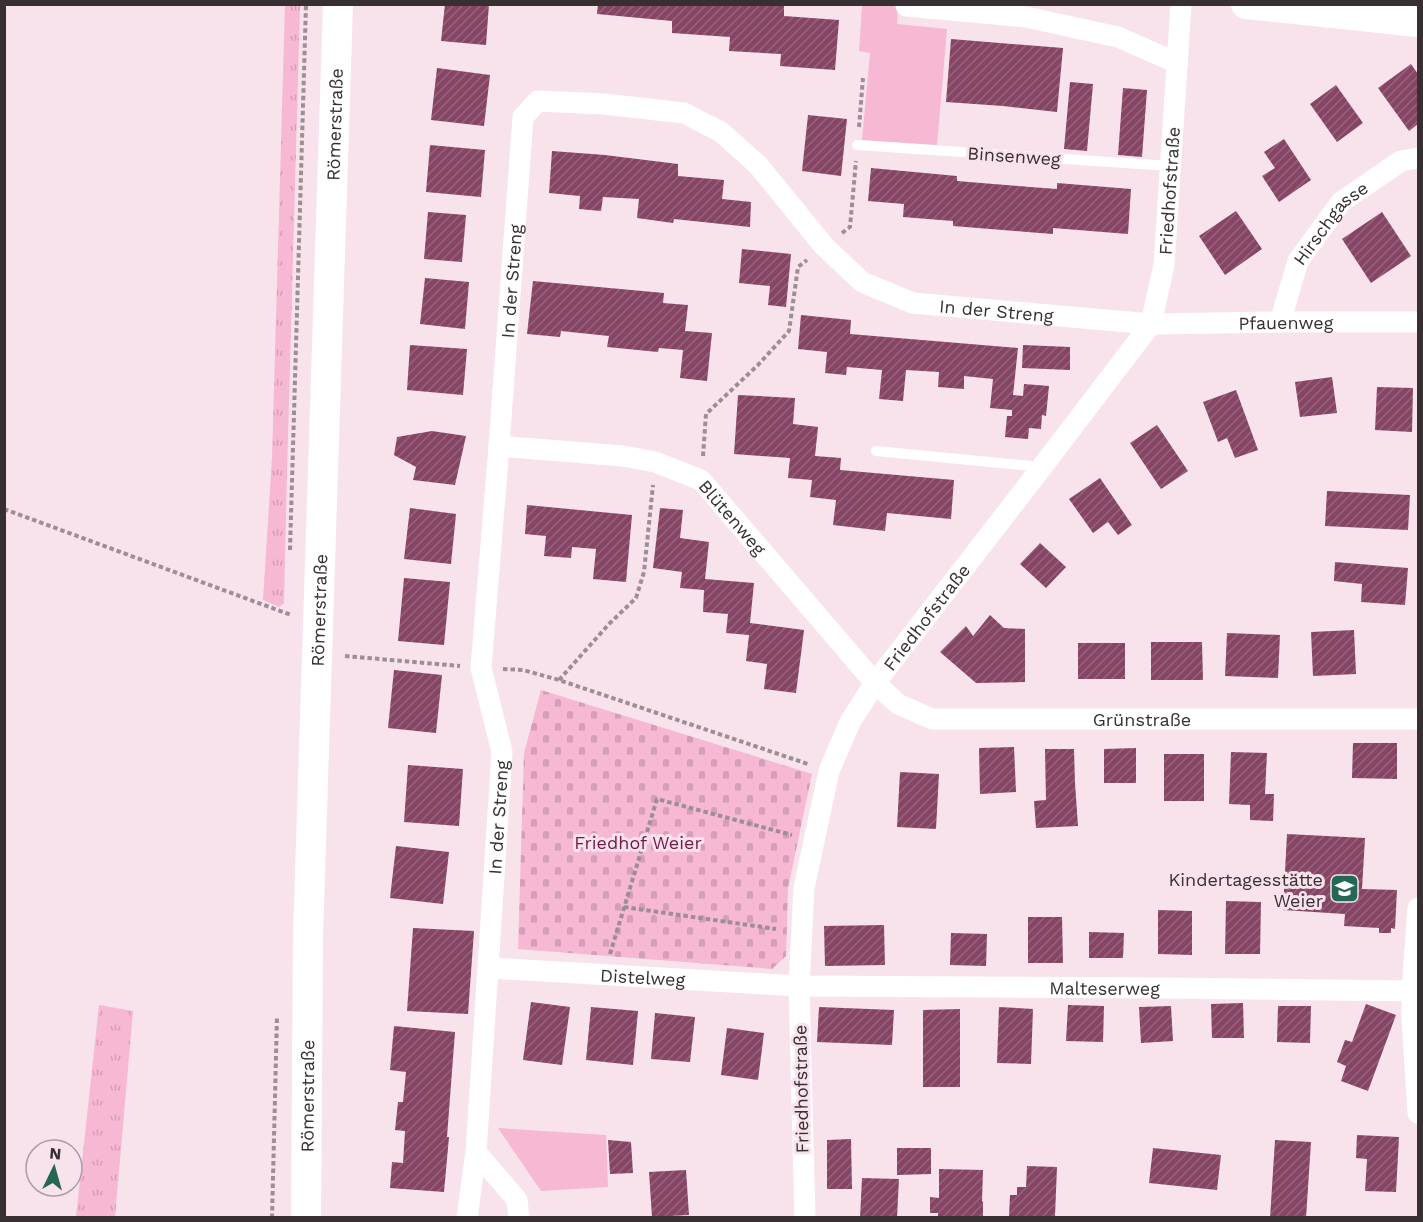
<svg xmlns="http://www.w3.org/2000/svg" width="1423" height="1222" font-family="'Work Sans',sans-serif">
<style>
.grass{fill:url(#grass-tufts)}
.cemetery{fill:url(#cemetery-stones)}
.park{fill:#f6b8d3}
.building{fill:url(#building-hatch)}
.lines{fill:none;stroke-linecap:round;stroke-linejoin:round}
.path{stroke:#9d8e94;stroke-width:4;stroke-dasharray:4.5 3;stroke-linecap:butt}
.lane{stroke:#fff;stroke-width:10}
.street{stroke:#fff;stroke-width:21}
.secondary{stroke:#fff;stroke-width:30}
.labels{text-anchor:middle;dominant-baseline:central;stroke-width:6;stroke-linejoin:round;paint-order:stroke}
.street-label{font-size:18px;fill:#372f32;stroke:#f8e3ec}
.park-label{font-size:18px;fill:#6e1948;stroke:#f8e3ec}
.poi-label{font-size:18px;fill:#372f32;stroke:#f8e3ec;text-anchor:end}
</style>
<defs>
<pattern id="grass-tufts" width="24" height="20" patternUnits="userSpaceOnUse" patternTransform="scale(1.5)"><rect width="24" height="20" fill="#f6b8d3"/><path d="M3 7l-1-3M5 7V3M7 7l1-3M15 17l-1-3M17 17v-4M19 17l1-3" fill="none" stroke="#d49eb6"/></pattern>
<pattern id="cemetery-stones" width="16" height="16" patternUnits="userSpaceOnUse" patternTransform="scale(1.5)"><rect width="16" height="16" fill="#f6b8d3"/><path d="M2 7V4a2 2 0 0 1 4 0v3zM10 15v-3a2 2 0 0 1 4 0v3z" fill="#d49eb6"/></pattern>
<pattern id="building-hatch" width="6" height="6" patternUnits="userSpaceOnUse" patternTransform="scale(1.5)"><rect width="6" height="6" fill="#864564"/><path d="M-1 1l2-2M0 6l6-6M5 7l2-2" fill="none" stroke="#95647c"/></pattern>
</defs>
<rect width="100%" height="100%" fill="#f8e3ec"/>
<path class="grass" d="M285,5H300L287,473L284,603L279,607L263,600L272,457Z
M99,1005L133,1011L115,1217H76Z"/>
<path class="cemetery" d="M541,690L812,774L788,888L786,956L772,969L518,949L524,753Z"/>
<path class="park" d="M862,5H898L897,24L947,29L937,145L862,140L870,53L859,51Z
M498,1128L606,1135L608,1187L541,1191Z"/>
<path class="building" d="M445,4H489L486,45L441,41Z
M598,4H784V16L839,20L835,70L780,66L781,54L729,51L730,37L672,33V21L597,14Z
M951,39L1063,48L1057,112L1003,106L946,102Z
M1411,64L1418,74V124L1409,131L1378,88Z
M437,68L490,75L484,126L431,120Z
M1070,82L1093,84L1087,151L1064,149Z
M1336,85L1363,123L1337,142L1310,104Z
M1123,88L1147,90L1142,157L1118,155Z
M808,115L847,119L841,176L802,171Z
M1284,139L1311,180L1279,202L1262,176L1275,168L1264,152Z
M430,145L485,150L481,197L426,192Z
M552,151L605,155L678,164V176L724,180L722,199L751,202L750,227L674,219L673,223L637,218L639,199L603,197L601,211L579,209L580,196L549,193Z
M871,168L957,176V181L1030,187L1057,189V183L1131,189L1128,234L1053,228V234L1027,232L953,226V221L903,217L904,204L868,201Z
M1236,211L1262,249L1225,275L1199,236Z
M428,212L466,215L462,262L424,259Z
M1382,212L1411,256L1371,283L1342,239Z
M742,249L791,254L786,307L768,305L770,286L739,283Z
M425,278L469,282L465,329L420,324Z
M533,281L664,293L663,303L688,305L685,331L712,333L707,381L680,378L683,350L659,348L658,352L607,347L609,336L561,331L560,337L527,334Z
M801,315L851,320L850,334L1018,348L1013,395L1023,396L1024,384L1049,386L1046,416L1042,415L1041,429L1029,428L1028,439L1005,437L1007,416H1012V410L990,408L993,379L964,376V389L938,387L939,372L906,370L903,401L879,399L882,370L847,367L846,375L825,373L827,352L798,349Z
M410,345L467,349L463,395L407,390Z
M1023,345L1070,347V370L1022,368Z
M1332,377L1337,413L1300,417L1295,382Z
M1377,387L1413,388L1412,432L1375,430Z
M1236,390L1258,450L1235,458L1227,438L1218,442L1203,402Z
M738,395L795,398L793,424L818,427L815,456L841,458L840,470L954,480L951,519L887,513L885,531L833,525L836,500L810,497L812,480L788,478L790,458L734,454Z
M1157,425L1188,471L1161,489L1130,443Z
M432,431L466,436L455,485L413,480L416,467L394,455L397,437Z
M1100,478L1132,525L1118,535L1108,522L1093,533L1069,499Z
M1327,491L1410,495L1408,530L1325,526Z
M527,505L632,515L626,582L593,579L596,549L572,547L571,558L544,556L546,536L525,534Z
M410,508L456,514L451,564L404,559Z
M660,508L683,510L680,538L709,542L705,579L754,583L750,623L804,630L796,693L764,689L767,664L746,661L749,635L726,633L728,614L703,612L704,590L680,588L682,572L653,568Z
M1040,543L1066,567L1046,588L1020,564Z
M1335,562L1408,568L1405,605L1361,602L1362,584L1334,581Z
M404,578L450,582L444,645L398,641Z
M990,615L1004,628L1025,629V682L976,683L940,652L966,626L973,636Z
M1354,630L1356,674L1313,676L1311,632Z
M1227,633L1280,635L1278,678L1225,676Z
M1151,642H1202L1203,680H1151Z
M1078,643H1125V679H1078Z
M394,670L442,675L436,733L388,728Z
M1353,743H1397V779L1352,778Z
M1014,747L1016,792L980,794L979,748Z
M1136,748V783H1104V749Z
M1045,749H1074L1075,783L1078,826L1036,828L1034,801L1046,800Z
M1231,752L1267,753L1265,794H1274L1273,821L1250,820V805L1229,804Z
M1164,754H1204V801H1164Z
M408,765L463,769L459,826L404,822Z
M900,772L939,774L936,829L897,827Z
M1287,834L1365,838L1362,889L1397,890L1395,929L1391,928V933H1379V928L1344,926L1345,914L1283,910Z
M396,846L449,852L443,904L390,898Z
M1226,901L1261,902L1260,954H1225Z
M1158,910L1192,911V955L1158,954Z
M1028,917H1062L1063,963H1028Z
M884,925L885,965L825,966L824,926Z
M413,928L474,931L468,1014L407,1011Z
M1089,932L1124,933L1123,958H1089Z
M951,933L987,934L986,966L950,965Z
M531,1002L570,1007L562,1065L523,1060Z
M1243,1003L1244,1038H1212L1211,1004Z
M1366,1004L1396,1015L1368,1091L1341,1081L1346,1066L1337,1062L1345,1040L1352,1042Z
M1068,1005L1104,1006L1103,1042L1066,1041Z
M1171,1006L1173,1041L1141,1043L1139,1007Z
M1278,1006H1311L1310,1043L1277,1042Z
M591,1007L638,1011L633,1065L586,1060Z
M819,1007L894,1010L892,1045L817,1042Z
M999,1007L1033,1009L1031,1064L997,1063Z
M960,1009V1087H923V1010Z
M655,1013L695,1017L690,1062L651,1059Z
M394,1026L455,1032L447,1137H449L444,1192L390,1188L392,1162L403,1163L405,1131L395,1130L398,1102H403L406,1072L390,1070Z
M727,1028L764,1033L758,1080L721,1075Z
M1357,1135L1399,1137L1396,1192L1365,1191L1367,1159L1356,1158Z
M851,1139L852,1189H827V1140Z
M608,1140L631,1142L633,1173L610,1174Z
M1275,1140L1311,1142L1306,1218H1270Z
M897,1148H931V1174L897,1175Z
M1153,1148L1221,1155L1217,1190L1149,1183Z
M1027,1166L1057,1167L1055,1216H1047V1218H1016V1216H1009L1010,1195H1017V1187H1026Z
M939,1169L983,1170L982,1201L983,1202V1218H938V1213H930V1197L939,1198Z
M686,1170L689,1215L652,1217L649,1172Z
M862,1178L899,1179L897,1218H860Z"/>
<g class="lines">
<path class="path" d="M859,127L863,78
M842,233L850,227L856,161
M703,456L706,414L758,365L789,331L798,267L807,260
M4,509L291,615
M290,550L306,4
M345,656L460,666
M503,669L523,670L559,680L808,764
M559,680L609,624L636,598L644,572L653,485
M624,907L776,929
M610,954L657,799L792,835
M272,1218L277,1016"/>
<path class="lane" d="M857,145L1170,166
M876,451L1042,467"/>
<g class="street">
<path d="M906,6L1026,17L1118,37L1177,63"/>
<path id="s1" d="M1280,322L1298,261L1341,202L1401,161L1418,158"/>
<path id="s2" d="M499,446L623,456L655,462L701,480L875,683L898,704L932,719H1418"/>
<path d="M1418,908L1412,991V1018L1418,1113"/>
<path id="s3" d="M489,968L799,986L1165,988L1412,991"/>
<path d="M476,1152L517,1200L519,1218"/>
<path id="s4" d="M467,1218L476,1152L502,752L481,668L499,446L523,117L538,101L604,104L684,113L721,132L758,165L824,246L862,282L913,303L1151,324L1280,322H1418"/>
<path id="s5" d="M805,1218L799,986L804,888L829,771L850,722L875,683L1042,467L1151,324L1164,265L1181,4"/>
</g>
<g class="secondary">
<path d="M1246,4L1418,22"/>
<path id="s6" d="M306,1218L308,936L338,4"/>
</g>
</g>
<defs>
<symbol id="school-square" viewBox="-11 -11 22 22"><rect x="-9" y="-9" width="18" height="18" rx="4" fill="#266654" stroke="#f8e3ec"/><path d="M0-5L7-2L0 1L-7-2ZM-4 1L0 2.5L4 1V4Q0 6-4 4Z" fill="#fff"/></symbol>
</defs>
<g fill-rule="evenodd">
<use href="#school-square" x="1328" y="872" width="33" height="33"/>
</g>
<g class="labels">
<g class="street-label">
<text stroke="none"><textPath href="#s6" startOffset="1094">Römerstraße</textPath></text>
<text transform="translate(1014 156) rotate(4)">Binsenweg</text>
<text stroke="none"><textPath href="#s5" startOffset="1137">Friedhofstraße</textPath></text>
<text stroke="none"><textPath href="#s1" startOffset="114">Hirschgasse</textPath></text>
<text stroke="none"><textPath href="#s4" startOffset="942">In der Streng</textPath></text>
<text stroke="none"><textPath href="#s4" startOffset="1662">In der Streng</textPath></text>
<text stroke="none"><textPath href="#s4" startOffset="1952">Pfauenweg</textPath></text>
<text stroke="none"><textPath href="#s2" startOffset="255">Blütenweg</textPath></text>
<text stroke="none"><textPath href="#s6" startOffset="608">Römerstraße</textPath></text>
<text stroke="none"><textPath href="#s5" startOffset="633">Friedhofstraße</textPath></text>
<text stroke="none"><textPath href="#s2" startOffset="752">Grünstraße</textPath></text>
<text stroke="none"><textPath href="#s4" startOffset="402">In der Streng</textPath></text>
<text stroke="none"><textPath href="#s3" startOffset="154">Distelweg</textPath></text>
<text stroke="none"><textPath href="#s3" startOffset="616">Malteserweg</textPath></text>
<text transform="translate(801 1089) rotate(-91)">Friedhofstraße</text>
<text stroke="none"><textPath href="#s6" startOffset="122">Römerstraße</textPath></text>
</g>
<g class="park-label">
<text x="638" y="842">Friedhof Weier</text>
</g>
<g class="poi-label">
<text x="1323" y="879">Kindertagesstätte<tspan x="1323" dy="21">Weier</tspan></text>
</g>
</g>
<rect width="1423" height="1222" fill="none" stroke="#372f32" stroke-width="12"/>
<g transform="translate(54 1168) rotate(5)"><circle r="28" fill="#f8e3ec" stroke="#ab9ba2" stroke-width="1.5"/>
<path d="M0-4.5L10 22L0 15L-10 22Z" fill="#266654"/>
<text y="-9" font-size="16" font-weight="bold" text-anchor="middle" fill="#372f32">N</text>
</g>
</svg>
